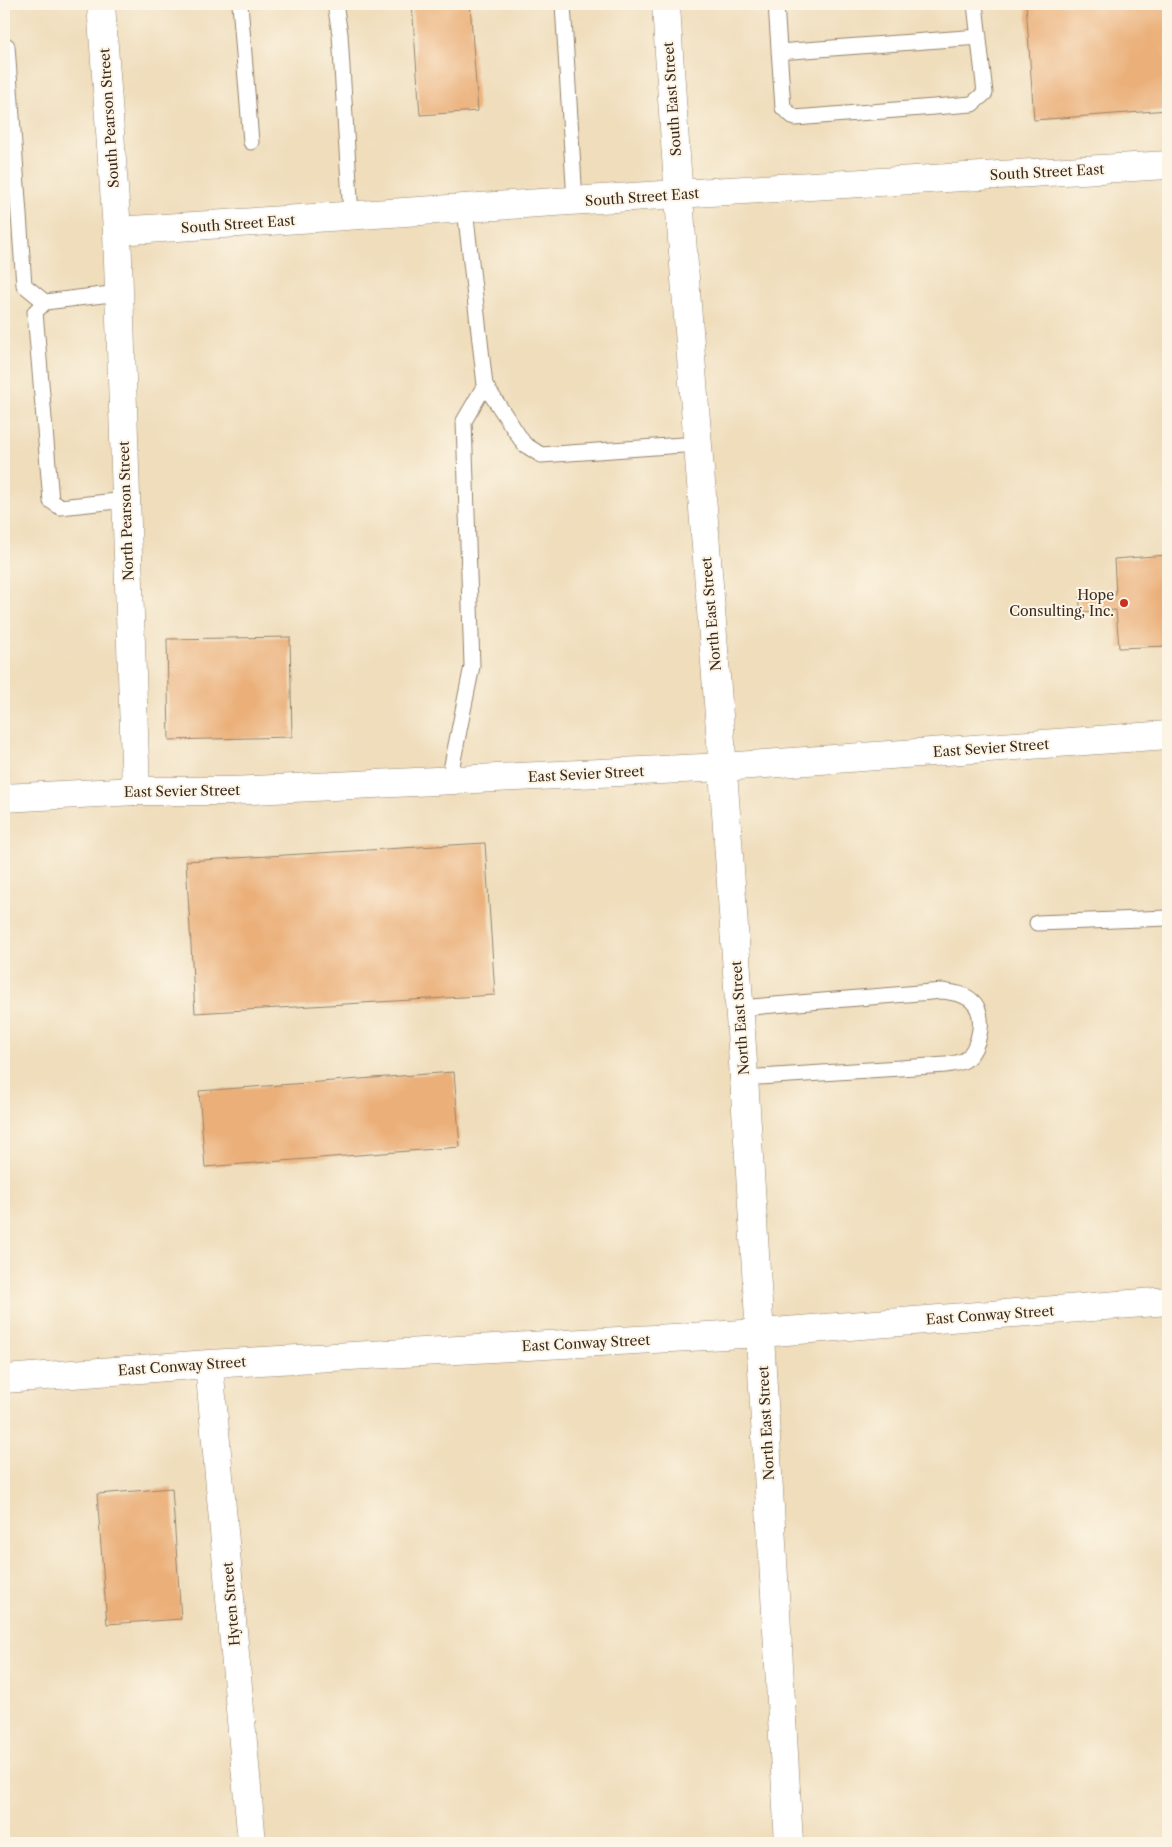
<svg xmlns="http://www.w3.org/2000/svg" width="1172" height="1847" font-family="'Libre Caslon Text',serif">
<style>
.building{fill:#ebb07a}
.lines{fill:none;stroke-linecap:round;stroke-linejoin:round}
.lane-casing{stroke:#95846c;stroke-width:17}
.street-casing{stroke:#95846c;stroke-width:29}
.secondary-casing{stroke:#95846c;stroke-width:29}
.lane{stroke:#fff;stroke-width:15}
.street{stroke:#fff;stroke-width:28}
.secondary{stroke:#fff;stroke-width:28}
.poi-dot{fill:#c8321e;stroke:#fcf5e5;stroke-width:2}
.labels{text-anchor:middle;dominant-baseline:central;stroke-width:4;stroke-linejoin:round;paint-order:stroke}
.street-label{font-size:14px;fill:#3b2a1e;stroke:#fcf5e5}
.poi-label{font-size:14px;fill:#3b2a1e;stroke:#fcf5e5;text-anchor:end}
</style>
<rect width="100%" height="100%" fill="#fcf5e5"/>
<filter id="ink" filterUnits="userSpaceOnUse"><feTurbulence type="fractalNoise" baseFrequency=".02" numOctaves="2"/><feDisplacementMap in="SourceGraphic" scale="10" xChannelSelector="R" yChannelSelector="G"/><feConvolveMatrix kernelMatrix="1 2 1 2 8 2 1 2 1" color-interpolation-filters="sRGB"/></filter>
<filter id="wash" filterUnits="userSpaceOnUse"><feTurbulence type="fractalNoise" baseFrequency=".0096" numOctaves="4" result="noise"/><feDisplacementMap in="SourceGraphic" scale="20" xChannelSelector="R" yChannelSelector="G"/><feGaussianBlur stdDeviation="1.12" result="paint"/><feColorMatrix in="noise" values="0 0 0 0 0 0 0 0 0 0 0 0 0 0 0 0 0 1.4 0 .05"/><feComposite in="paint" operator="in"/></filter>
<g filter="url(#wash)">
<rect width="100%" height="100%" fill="#efddbb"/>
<g id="blocks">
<path class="building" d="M412,4H470L478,111L420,115Z
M1026,4H1168V110L1034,120Z
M1168,555V646L1119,648L1116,610L1081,612L1079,597L1116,595L1114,559Z
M4,608L7,643L4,644Z
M290,637L292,737L169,740L167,639Z
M485,843L495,995L195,1013L186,861Z
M454,1072L460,1147L205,1167L199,1091Z
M172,1488L181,1619L107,1624L97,1494Z"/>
</g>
</g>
<g filter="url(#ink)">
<use href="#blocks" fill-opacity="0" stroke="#95846c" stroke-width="1"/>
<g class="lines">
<defs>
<path id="lane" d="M240,4L251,142
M335,4L340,34L351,216
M563,4L575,201
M776,4L783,108L795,118L972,104L985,93L975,4
M7,46L24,285L45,302
M779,52L979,37
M465,209L485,385L524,444L541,455L697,444
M119,293L45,302L35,312L51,501L60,507L126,500
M449,780L472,666L464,421L485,385
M1037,923L1168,918
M739,1008L943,991C952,993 964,993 972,1001C987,1014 980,1049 965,1060C960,1063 951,1064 946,1065L744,1078"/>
<path id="street" d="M101,4L117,231L136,791
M117,231L677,194
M209,1364L252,1843
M4,1379L209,1364L761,1333L1168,1301"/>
<path id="secondary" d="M666,4C681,260 705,515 723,771C749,1128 769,1486 789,1843
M677,194L1168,165
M4,798L136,791H231L723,767L1168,735"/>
</defs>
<use href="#lane" class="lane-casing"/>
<use href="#street" class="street-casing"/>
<use href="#secondary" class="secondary-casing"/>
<use href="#lane" class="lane"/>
<use href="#street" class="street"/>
<use href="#secondary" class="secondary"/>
</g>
</g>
<circle class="poi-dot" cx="1124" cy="603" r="5"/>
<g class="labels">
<g class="street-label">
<text transform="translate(672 99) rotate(-94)">South East Street</text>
<text transform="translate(109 118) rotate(-94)">South Pearson Street</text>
<text transform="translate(1047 172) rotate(-3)">South Street East</text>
<text transform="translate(642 197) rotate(-4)">South Street East</text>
<text transform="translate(238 224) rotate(-4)">South Street East</text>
<text transform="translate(126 511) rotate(-92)">North Pearson Street</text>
<text transform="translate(711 614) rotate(-95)">North East Street</text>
<text transform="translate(991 748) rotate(-4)">East Sevier Street</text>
<text transform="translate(586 774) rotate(-3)">East Sevier Street</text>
<text transform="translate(182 791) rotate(-1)">East Sevier Street</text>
<text transform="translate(740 1018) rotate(-94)">North East Street</text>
<text transform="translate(990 1315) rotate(-4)">East Conway Street</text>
<text transform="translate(586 1343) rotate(-3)">East Conway Street</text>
<text transform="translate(182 1366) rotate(-4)">East Conway Street</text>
<text transform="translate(766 1423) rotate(-93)">North East Street</text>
<text transform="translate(231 1604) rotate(-95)">Hyten Street</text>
</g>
<g class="poi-label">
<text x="1114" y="595">Hope<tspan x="1114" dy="16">Consulting, Inc.</tspan></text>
</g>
</g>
<rect width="1172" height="1847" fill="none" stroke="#fcf5e5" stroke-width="20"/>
</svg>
